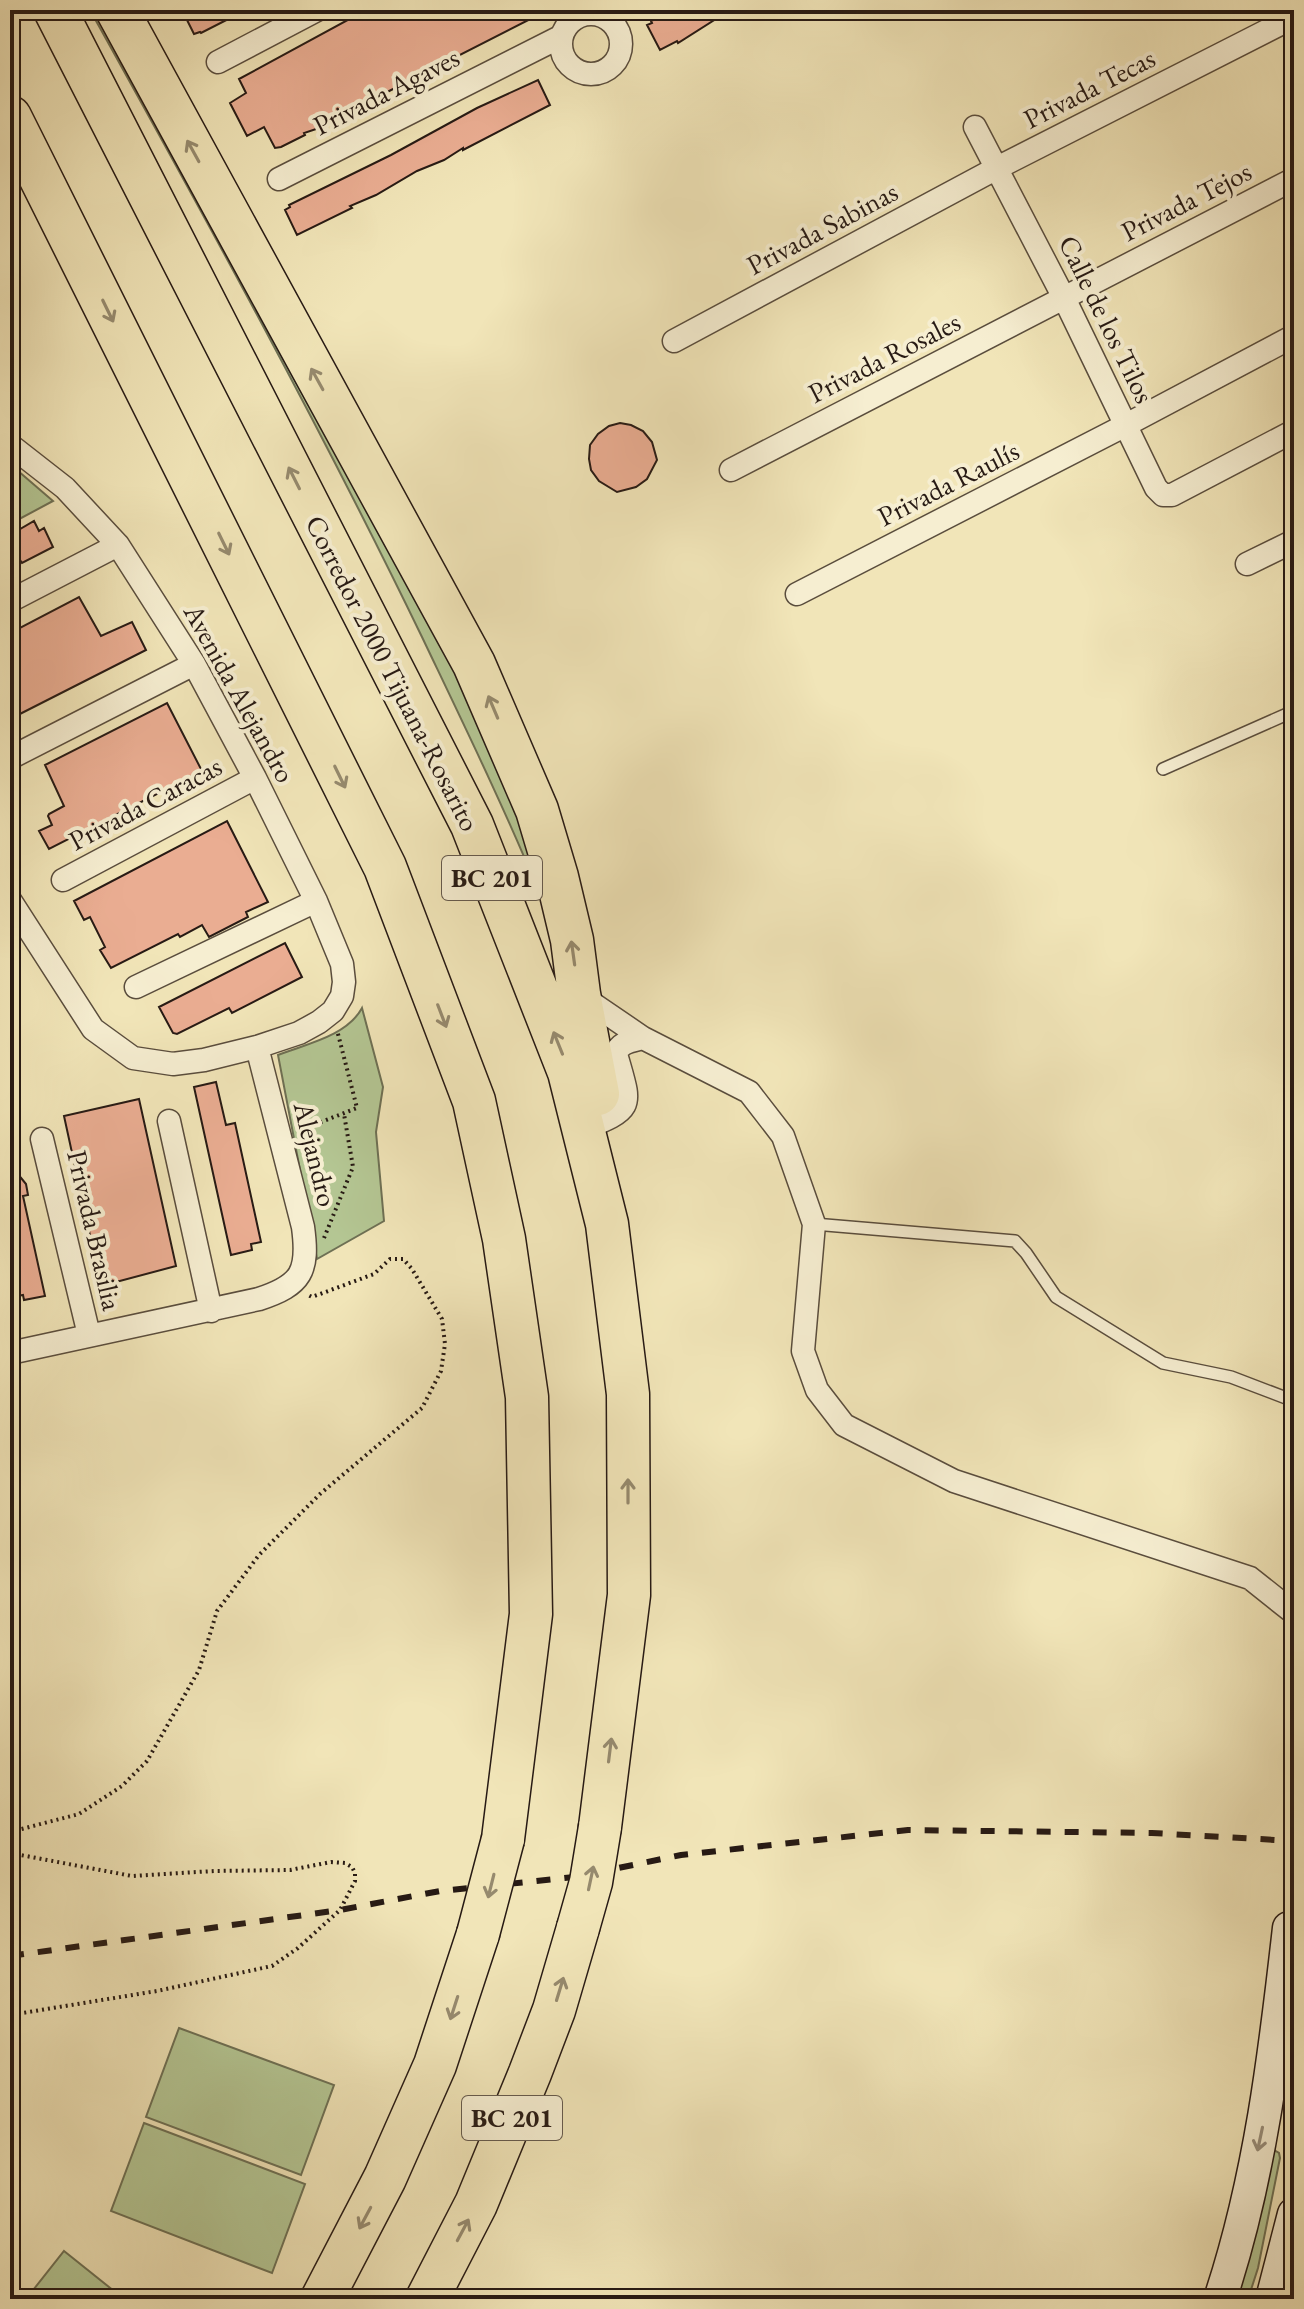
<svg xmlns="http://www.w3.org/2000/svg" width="1304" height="2309" font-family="'EB Garamond',serif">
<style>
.green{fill:#b4c693;stroke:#6e7054;stroke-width:2}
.building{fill:#eaad92;stroke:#271a14;stroke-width:2}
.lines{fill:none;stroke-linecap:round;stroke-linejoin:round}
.lane-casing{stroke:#5a4d3d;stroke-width:14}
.street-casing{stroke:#5a4d3d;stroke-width:25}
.secondary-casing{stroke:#271a14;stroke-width:35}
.highway-casing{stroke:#271a14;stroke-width:45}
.path{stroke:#271a14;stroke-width:4;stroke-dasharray:2 4;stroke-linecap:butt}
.lane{stroke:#f6eed1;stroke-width:11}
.street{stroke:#f6eed1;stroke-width:22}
.secondary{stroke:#f6eed1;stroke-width:32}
.highway{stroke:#f1e5b8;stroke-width:42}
.rail{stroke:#271a14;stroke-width:6;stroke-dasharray:14 14;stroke-linecap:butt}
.highway-bridge-casing{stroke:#271a14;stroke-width:45;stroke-linecap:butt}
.highway-bridge{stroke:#f1e5b8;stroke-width:42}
.oneway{stroke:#968a6e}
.oneway2{stroke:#998f7c}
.labels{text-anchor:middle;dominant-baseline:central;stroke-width:8;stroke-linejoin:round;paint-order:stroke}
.shield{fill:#f6eed1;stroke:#655a4d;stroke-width:2}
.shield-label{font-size:26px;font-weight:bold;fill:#271a14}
.street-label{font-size:28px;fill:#271a14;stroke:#f6eed1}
</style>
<rect width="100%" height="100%" fill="#f1e5b8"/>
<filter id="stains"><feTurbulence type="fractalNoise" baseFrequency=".0025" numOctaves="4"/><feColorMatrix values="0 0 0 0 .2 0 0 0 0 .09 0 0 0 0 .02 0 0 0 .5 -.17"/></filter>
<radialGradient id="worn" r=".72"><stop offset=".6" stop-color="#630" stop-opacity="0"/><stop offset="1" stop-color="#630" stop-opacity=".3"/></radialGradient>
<path class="green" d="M90,10H110L504,759L541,897C505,809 463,723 422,637C319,424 205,217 90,10Z
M10,464L53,501L10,524Z
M362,1008L383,1087L376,1132L384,1221L317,1259L278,1055C306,1044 347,1036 362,1008Z
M179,2028L334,2085L301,2175L146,2117Z
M144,2123L305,2184L272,2273L111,2211Z
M1274,2150L1279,2153L1280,2158L1258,2268L1248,2299H1234Z
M64,2251L124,2299H26Z"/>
<path class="building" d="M182,10H246L201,33L200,32L194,34Z
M366,10H548L348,112L322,127L304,133L305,135L281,147L275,148L264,127L247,136L230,103L246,93L239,79Z
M674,10H730L678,43L677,41L660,50L647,25L652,23L651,21Z
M538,80L550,105L463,150V148L444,160L417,171L376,195L350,206L352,208L297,235L285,210L290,207L289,205L391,155L477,108Z
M620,423L631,425L643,431L652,442L657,460L647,479L636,487L617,492L599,481L591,470L589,459L590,445L598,434L609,426Z
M34,521L39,531L44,528L53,547L22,563L10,545V535Z
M79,597L101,636L132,622L146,650L10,719V633Z
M167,703L202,771L49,849L39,831L52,825L48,816L49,814L64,806L45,765Z
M227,821L268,902L246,912L248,917L209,937L202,925L180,937L178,934L111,968L100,950L105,947L90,917L84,920L74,901Z
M285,943L302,977L232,1013L229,1008L177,1034L173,1033L159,1007Z
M216,1082L226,1125L235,1123L261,1242L251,1244L252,1250L231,1255L194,1087Z
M139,1099L176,1266L101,1286L64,1116Z
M10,1164L13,1167H16L17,1173L26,1184L28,1195L23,1196L45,1296L24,1300L23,1295L12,1297L10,1286Z"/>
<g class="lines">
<defs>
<path id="lane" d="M1163,769L1294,711
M814,1224L1015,1241L1026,1253L1056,1297L1163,1363L1231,1377L1294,1401"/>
<path id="street" d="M561 44a30 30 0 1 1 60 0a30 30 0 1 1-60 0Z
M218,62L317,10
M975,127L1064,298L1156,488L1163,495H1172L1294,431
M279,179L562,36
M674,341L997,168L1294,17
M10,445L65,488L118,545L194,664L255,778L316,901L342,964L344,982L342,996L333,1011L319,1022L299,1033L257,1047L204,1060L173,1064L133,1058L93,1029L10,900
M731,470L1294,179
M1247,564L1294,541
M797,594L1126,425L1294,336
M10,601L118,545
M10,758L194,664
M63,880L255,778
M136,987L316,901
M580,995L643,1038L749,1092L783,1136L814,1224L803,1351L817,1390L844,1425L954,1481L1250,1578L1294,1613
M169,1121L211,1311
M583,1129C636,1108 631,1107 616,1054C619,1042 632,1041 643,1038
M42,1139L89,1335
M10,1353L259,1299C302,1285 309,1271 303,1227L257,1047"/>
<path id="secondary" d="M1220,2299C1260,2179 1275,2053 1289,1928L1294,1929
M1272,2299L1294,2214"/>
<path id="highway" d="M55,10L472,825L569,1072L607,1224L628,1394L629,1595L600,1827
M117,10L474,664L537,810L557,877L572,940L579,994L598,1094
M10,117L385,867L474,1101L504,1239L527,1397L531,1614L503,1839
M322,2299L385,2178L435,2065L478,1934
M427,2299L476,2204L530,2073L554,2010L578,1928"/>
</defs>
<use href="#lane" class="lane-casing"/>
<use href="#street" class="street-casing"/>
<use href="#secondary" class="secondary-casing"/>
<use href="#highway" class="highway-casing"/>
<path class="path" d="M298,1131L357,1108L337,1030
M324,1238L353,1167L344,1114
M10,1832L79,1814L122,1786L147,1761L199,1670L217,1611L259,1555L320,1494L422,1408L441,1371L445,1344L442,1319L412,1269L403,1259H390L374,1274L312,1297L306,1294
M10,1853L132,1876L214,1871L290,1870L331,1862L345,1863L352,1867L355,1873V1881L340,1910L298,1948L272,1966L157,1991L10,2015"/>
<use href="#lane" class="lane"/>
<use href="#street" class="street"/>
<use href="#secondary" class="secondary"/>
<use href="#highway" class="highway"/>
<path class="rail" d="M10,1956L340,1910L440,1891L575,1877L681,1855L908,1830L1152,1833L1294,1841"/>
<defs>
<path id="highway-bridge" d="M578,1928L591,1882L600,1827
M478,1934L503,1839"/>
</defs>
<use href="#highway-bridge" class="highway-bridge-casing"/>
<use href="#highway-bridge" class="highway-bridge"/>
</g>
<defs><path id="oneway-shaft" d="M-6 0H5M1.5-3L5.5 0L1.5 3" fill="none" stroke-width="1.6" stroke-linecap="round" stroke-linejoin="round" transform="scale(2)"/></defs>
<g class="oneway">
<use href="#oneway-shaft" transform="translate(193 151) rotate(-119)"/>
<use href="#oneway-shaft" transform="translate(108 311) rotate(64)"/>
<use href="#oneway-shaft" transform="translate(317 379) rotate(-119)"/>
<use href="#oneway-shaft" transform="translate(294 478) rotate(-117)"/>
<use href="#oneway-shaft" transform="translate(224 544) rotate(64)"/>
<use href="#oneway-shaft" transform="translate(493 707) rotate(-113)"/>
<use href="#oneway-shaft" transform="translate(340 777) rotate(64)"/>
<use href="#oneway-shaft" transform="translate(573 953) rotate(-98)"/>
<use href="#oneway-shaft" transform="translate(442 1016) rotate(69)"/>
<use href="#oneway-shaft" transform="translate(558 1043) rotate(-112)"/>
<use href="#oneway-shaft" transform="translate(628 1491) rotate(-90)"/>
<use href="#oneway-shaft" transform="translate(610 1750) rotate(-83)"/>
<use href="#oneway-shaft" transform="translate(591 1878) rotate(-78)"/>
<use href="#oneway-shaft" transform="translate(491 1886) rotate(104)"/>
<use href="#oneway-shaft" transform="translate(560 1989) rotate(-73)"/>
<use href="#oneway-shaft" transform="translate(454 2008) rotate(108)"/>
<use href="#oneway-shaft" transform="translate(365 2218) rotate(118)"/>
<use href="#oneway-shaft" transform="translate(463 2230) rotate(-62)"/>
</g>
<use class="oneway2" href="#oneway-shaft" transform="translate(1260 2139) rotate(102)"/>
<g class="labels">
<g class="shield">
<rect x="442" y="856" width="100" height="44" rx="6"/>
<rect x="462" y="2096" width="100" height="44" rx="6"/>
</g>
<g class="shield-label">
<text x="492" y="878">BC 201</text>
<text x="512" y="2118">BC 201</text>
</g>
<g class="street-label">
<text transform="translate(1089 88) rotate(-27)">Privada Tecas</text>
<text transform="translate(386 91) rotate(-27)">Privada Agaves</text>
<text transform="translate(1186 201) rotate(-27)">Privada Tejos</text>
<text transform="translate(822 228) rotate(-28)">Privada Sabinas</text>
<text transform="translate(1107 319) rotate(64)">Calle de los Tilos</text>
<text transform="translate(884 357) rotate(-27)">Privada Rosales</text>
<text transform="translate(948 483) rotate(-27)">Privada Raulís</text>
<text transform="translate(393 673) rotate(63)">Corredor 2000 Tijuana-Rosarito</text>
<text transform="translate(240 693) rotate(61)">Avenida Alejandro</text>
<text transform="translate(145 803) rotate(-28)">Privada Caracas</text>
<text transform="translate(316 1154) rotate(76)">Alejandro</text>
<text transform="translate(95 1230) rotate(77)">Privada Brasilia</text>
</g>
</g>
<rect width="1304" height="2309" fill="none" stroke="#f1e5b8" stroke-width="40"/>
<rect x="12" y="12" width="1280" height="2285" fill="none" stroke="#271a14" stroke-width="4"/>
<rect x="20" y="20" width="1264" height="2269" fill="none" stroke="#271a14" stroke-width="2"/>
<rect width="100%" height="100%" filter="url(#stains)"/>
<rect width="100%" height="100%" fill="url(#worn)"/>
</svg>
